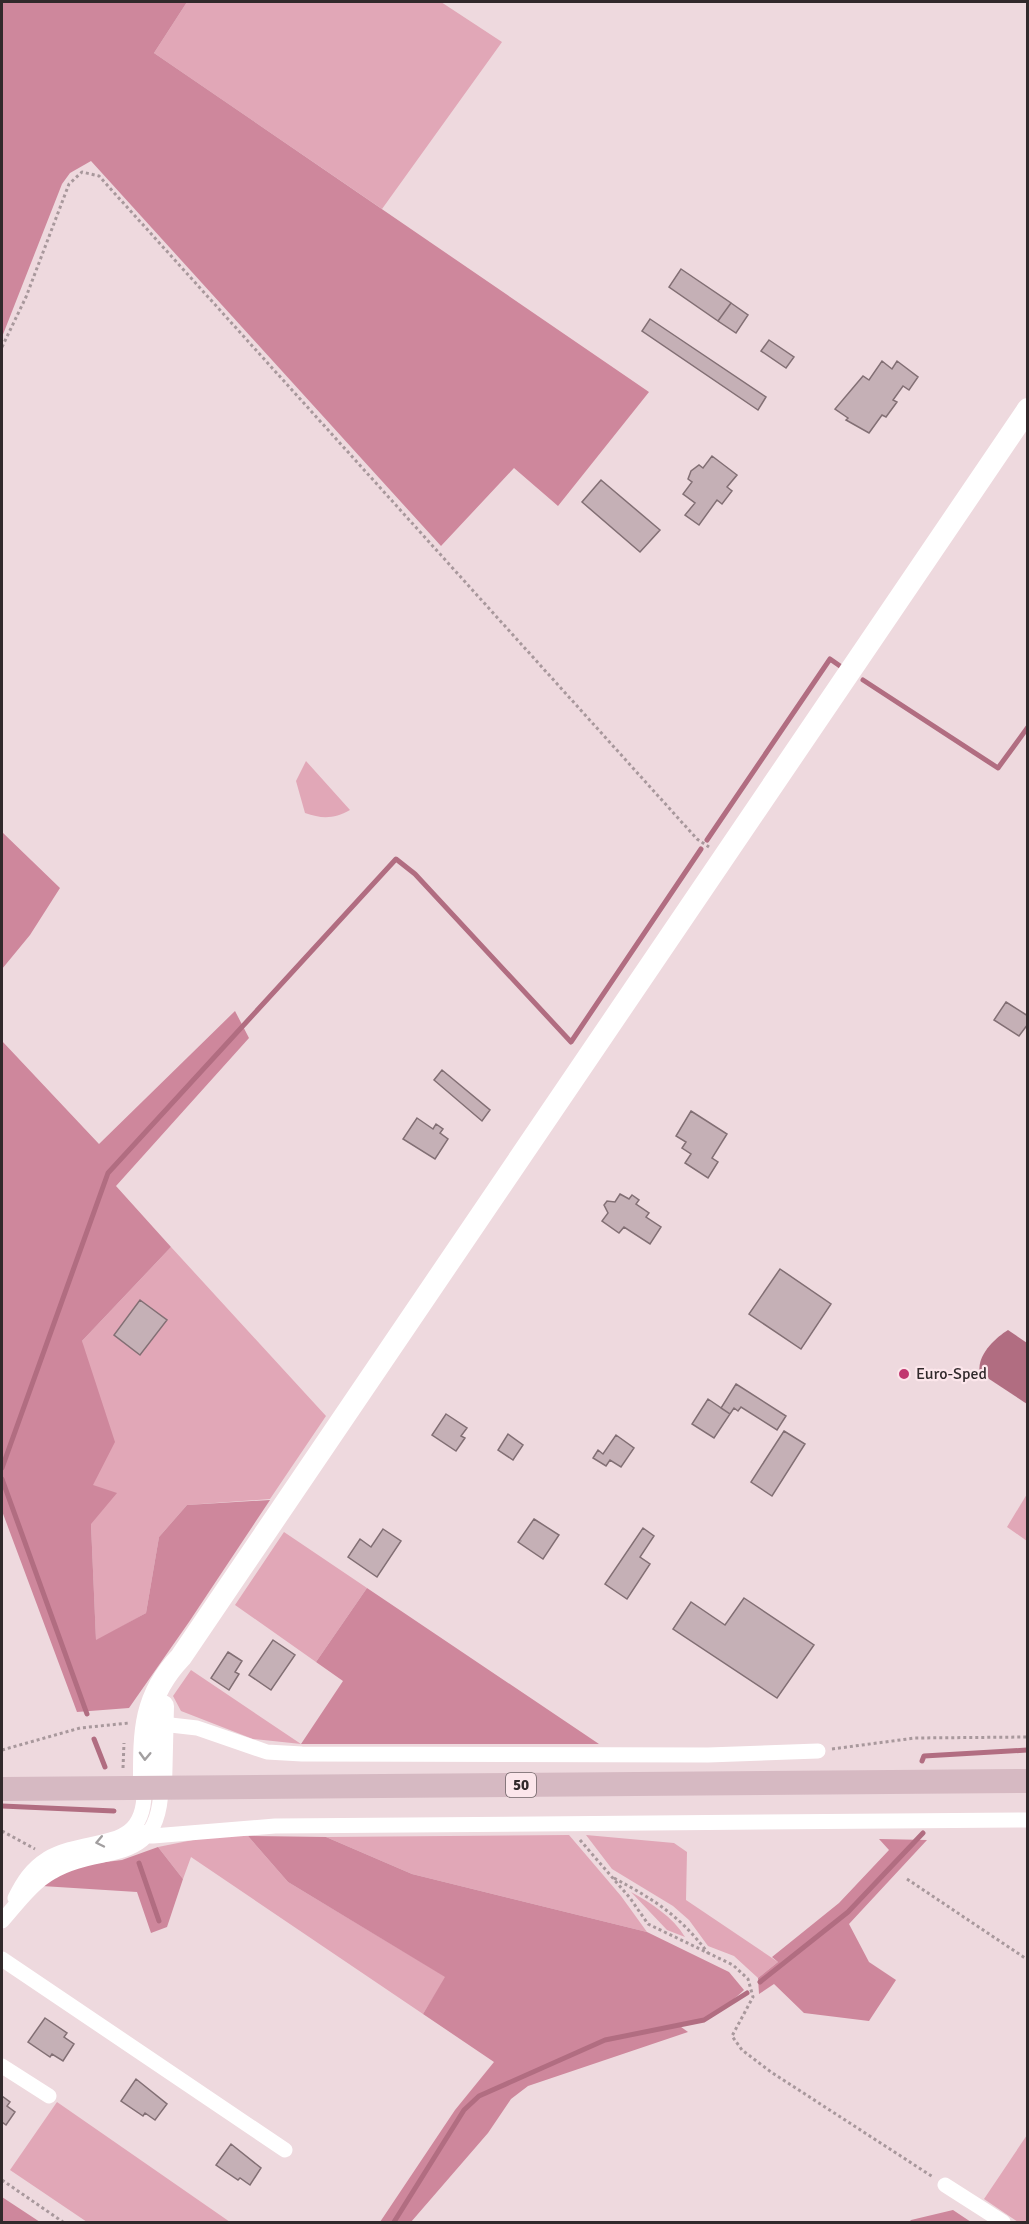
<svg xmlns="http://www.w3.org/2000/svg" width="1029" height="2224" font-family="Signika,sans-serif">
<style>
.green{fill:#e1a7b7}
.forest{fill:#ce879c}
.water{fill:#b16d81}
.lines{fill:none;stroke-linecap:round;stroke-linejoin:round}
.stream{stroke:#b16d81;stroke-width:5}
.building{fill:#c5b0b6;stroke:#826f74;stroke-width:1.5}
.path{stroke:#a8989c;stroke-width:3;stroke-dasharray:3 3;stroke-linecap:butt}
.street{stroke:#fff;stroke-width:15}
.secondary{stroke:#fff;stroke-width:22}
.primary{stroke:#d6b9c2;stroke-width:24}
.oneway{stroke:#a29fa0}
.poi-dot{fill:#c1376f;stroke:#fce6eb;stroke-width:2}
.labels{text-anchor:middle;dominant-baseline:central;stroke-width:4.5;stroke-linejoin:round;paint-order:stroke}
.shield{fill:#fce6eb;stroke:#6e6265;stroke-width:1.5}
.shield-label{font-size:15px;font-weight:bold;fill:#31292b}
.poi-label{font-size:16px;fill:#31292b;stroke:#fce6eb;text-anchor:start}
</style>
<rect width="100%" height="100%" fill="#eed9de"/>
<path class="green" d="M187,2H441L502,42L382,209L154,53Z
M306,761L350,810C334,819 322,819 305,813L296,781Z
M171,1247L326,1416L270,1499L187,1505L159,1537L146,1613L96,1641L91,1524L92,1485L82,1341Z
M1027,1494V1541L1007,1527Z
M284,1532L367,1588L316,1662L235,1605Z
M191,1670L301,1744L253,1739L181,1711L173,1696Z
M223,1834L248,1836L288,1882L446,1977L423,2014L191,1857L183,1879L158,1847Z
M569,1835L621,1896L647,1932L412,1874L326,1837Z
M586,1835L674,1843L687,1852L686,1900L778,1962L758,1978L734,1956L708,1946L689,1920L673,1906L612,1869Z
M631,1892C651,1903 673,1917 685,1937L667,1930Z
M57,2102L230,2222H87L10,2170Z
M1027,2135V2222H1018L984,2199Z"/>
<path class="forest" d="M2,2H187L154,53L649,392L558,506L514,468L441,546L91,161L70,173L62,184L2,337Z
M2,832L60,888L30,935L2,969Z
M235,1011L249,1038L116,1186L171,1247L82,1341L115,1442L93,1485L117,1493L91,1524L96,1640L146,1613L159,1537L187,1505L270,1500L189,1622L129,1708L77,1712L2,1511V1041L99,1144Z
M367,1588L599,1744H301L343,1681L316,1662Z
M248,1836L326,1837L412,1874L647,1932L729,1972L744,1990C720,2012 710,2020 677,2024L688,2032L528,2086L511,2099L488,2133L411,2222H380L455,2110L494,2062L423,2014L445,1977L288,1882Z
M879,1839L927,1840L849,1924L869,1962L896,1980L869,2021L804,2013L774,1984L759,1994L758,1978L778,1962L772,1957L839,1903L889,1850Z
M158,1847L183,1879L167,1927L151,1933L137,1892L42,1886L74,1866L122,1860Z
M2,2197L40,2222H2Z
M953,2210L971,2222H909L911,2220Z"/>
<path class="water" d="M1008,1330L1027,1343V1404L980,1373C976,1356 995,1338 1008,1330Z"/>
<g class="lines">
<path class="stream" d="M863,680L998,768L1028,727
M707,840L830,659L840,666
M2,1468L108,1173L396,859L415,874L571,1042L701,849
M2,1479L87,1714
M94,1739L105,1767
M922,1761L924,1756L1027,1750
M2,1806L114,1811
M139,1863L159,1921
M760,1982L848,1912L923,1833
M394,2222L464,2110L479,2096L605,2040L704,2020L747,1993"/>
</g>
<path class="building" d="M681,269L731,303L718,321L669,287Z
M731,303L748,315L736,333L718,321Z
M650,319L766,397L758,410L642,331Z
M769,340L794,357L786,368L761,351Z
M882,361L892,369L897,361L918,377L909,390L903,386L893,400L897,402L886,417L882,415L869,433L846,420L848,418L835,409L863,376L869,380Z
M712,456L737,475L727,487L732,491L722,504L717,500L699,525L685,515L695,503L683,494L692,482L688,479L691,471L699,465L703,468Z
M601,480L660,530L640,552L582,502Z
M1006,1002L1028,1016V1024L1019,1036L994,1020Z
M442,1070L490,1110L482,1121L434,1080Z
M691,1111L727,1134L712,1158L718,1162L708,1178L685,1163L691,1154L682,1148L686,1142L676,1136Z
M417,1118L433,1129L436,1124L443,1129L440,1133L448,1139L435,1159L403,1139Z
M620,1194L629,1199L632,1195L639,1200L636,1204L649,1213L646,1217L661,1227L650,1244L624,1227L619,1233L602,1221L608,1213L604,1205L607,1201L615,1202Z
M780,1269L831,1304L801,1349L749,1314Z
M140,1300L167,1320L140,1355L114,1335Z
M736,1384L786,1416L777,1430L741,1407L738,1411L734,1408L730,1414L721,1408Z
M708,1399L730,1414L714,1438L692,1424Z
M446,1414L467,1428L461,1436L465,1438L456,1451L432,1435Z
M784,1431L805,1444L772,1496L751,1482Z
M508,1434L523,1445L513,1460L498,1450Z
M616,1435L634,1448L621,1467L610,1460L606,1466L593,1458L598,1450L603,1454Z
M534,1519L559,1535L543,1559L518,1542Z
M643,1528L654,1536L640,1557L650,1564L627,1599L605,1584Z
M383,1529L401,1541L377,1577L348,1557L360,1539L371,1547Z
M744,1598L814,1645L777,1698L673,1629L691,1602L725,1625Z
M273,1640L295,1655L271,1690L249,1675Z
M228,1652L242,1661L235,1672L239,1674L229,1690L211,1678Z
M45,2018L67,2033L64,2037L74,2044L63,2061L52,2054L50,2057L28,2042Z
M136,2079L167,2104L155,2120L145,2113L143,2116L121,2101Z
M2,2096L10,2102L7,2106L15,2112L6,2125L2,2122Z
M231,2144L261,2168L250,2185L240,2178L238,2180L216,2165Z"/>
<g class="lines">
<path class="path" d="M2,347L26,297L69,184L82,172L99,176L697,839L709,847
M832,1749L915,1738L1028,1737
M2,1750L80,1728L129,1723
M123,1768L124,1743
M2,1831L35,1849
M580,1840L630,1898L648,1924L733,1965L748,1979L753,1997L732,2036L742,2050L771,2072L933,2177
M614,1878C656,1901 679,1915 708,1953
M907,1879L1028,1960
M2,2180L63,2222"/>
<path class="street" d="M153,1723L197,1728L267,1752L302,1754L708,1755L818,1751
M135,1827L146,1836H153L275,1826L1028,1820
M15,1898C23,1882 31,1869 47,1859C90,1834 146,1855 144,1789
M2,1921C17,1904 32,1883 52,1872C101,1843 159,1869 161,1788
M2,1959L285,2150
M2,2066L49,2096
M945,2185L1003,2222"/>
<path class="secondary" d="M161,1788L163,1706
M144,1789C144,1734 142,1698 181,1657L1028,409"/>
<path class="primary" d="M2,1789L1028,1781"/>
</g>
<defs><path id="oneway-chevron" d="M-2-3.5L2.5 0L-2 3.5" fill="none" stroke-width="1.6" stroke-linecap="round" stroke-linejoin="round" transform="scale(1.5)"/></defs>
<g class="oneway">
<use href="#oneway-chevron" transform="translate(145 1756) rotate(92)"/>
<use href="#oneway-chevron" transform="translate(100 1842) rotate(168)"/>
</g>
<circle class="poi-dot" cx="904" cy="1374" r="6"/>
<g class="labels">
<rect class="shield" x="506" y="1773" width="30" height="24" rx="4.5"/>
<g class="shield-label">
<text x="521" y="1785">50</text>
</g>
<g class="poi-label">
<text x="916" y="1374">Euro-Sped</text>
</g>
</g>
<rect width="1029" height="2224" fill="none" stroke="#31292b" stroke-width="6"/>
</svg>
